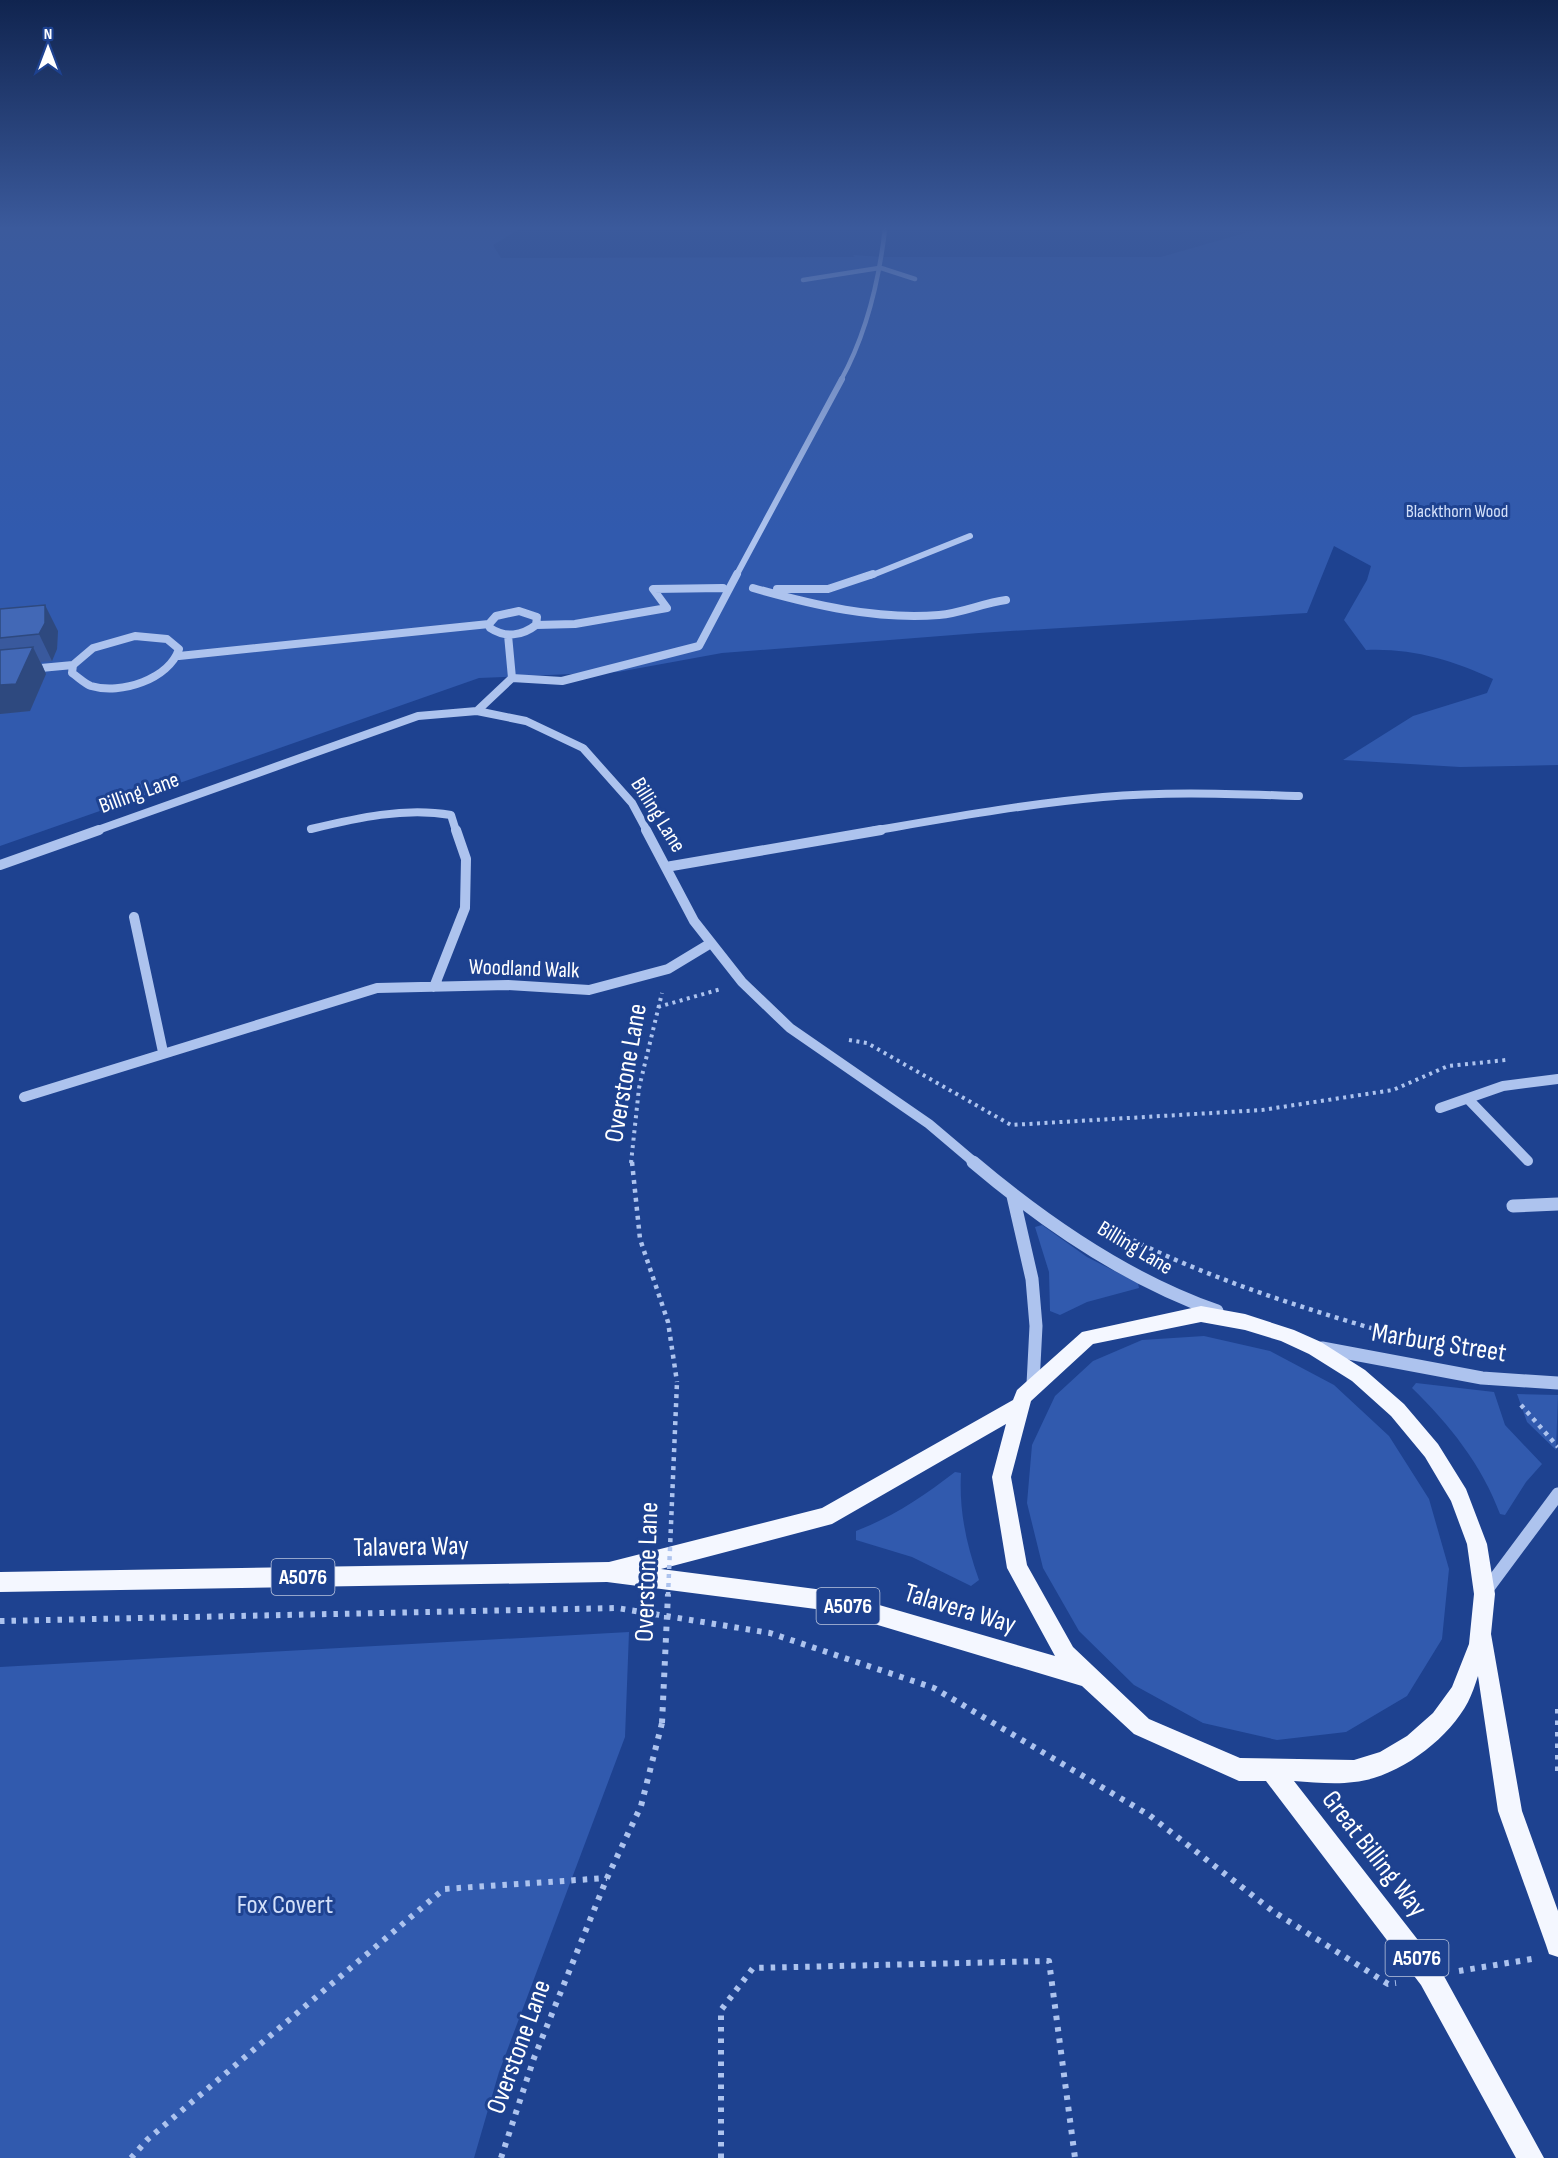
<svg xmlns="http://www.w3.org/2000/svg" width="1558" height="2158" font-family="'Sofia Sans Condensed',sans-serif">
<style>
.green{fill:#315aae}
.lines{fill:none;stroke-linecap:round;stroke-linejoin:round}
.path-far2{stroke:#adc3ee;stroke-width:4;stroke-dasharray:3 4.5;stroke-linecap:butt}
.path-far1{stroke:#adc3ee;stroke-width:4.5;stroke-dasharray:4 5;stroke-linecap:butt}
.path{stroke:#adc3ee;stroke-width:6;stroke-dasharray:4.5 7;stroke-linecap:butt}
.minor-far4{stroke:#adc3ee;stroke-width:4.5}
.minor-far3{stroke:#adc3ee;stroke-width:6}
.minor-far2{stroke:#adc3ee;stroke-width:8}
.minor-far1{stroke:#adc3ee;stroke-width:10}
.minor{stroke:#adc3ee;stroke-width:13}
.major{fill:#f4f7ff;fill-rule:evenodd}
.path-bridge-far1{stroke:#adc3ee;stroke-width:4.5;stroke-dasharray:4 5;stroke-linecap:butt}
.path-bridge{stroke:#adc3ee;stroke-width:6;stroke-dasharray:4.5 7;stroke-linecap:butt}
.wall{fill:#39599d}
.shaded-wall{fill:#2e497f}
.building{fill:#4268b6;stroke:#2e497f;stroke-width:1.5}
.labels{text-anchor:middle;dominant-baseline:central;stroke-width:6;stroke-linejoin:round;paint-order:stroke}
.far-park-label{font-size:18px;fill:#d3e0fa;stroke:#1e4290}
.shield{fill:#1e4290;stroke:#bcc6de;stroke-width:1.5}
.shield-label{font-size:21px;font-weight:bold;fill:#fff}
.street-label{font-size:22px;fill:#fff;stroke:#1e4290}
.near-street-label{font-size:27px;fill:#fff;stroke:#1e4290}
.near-park-label{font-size:27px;fill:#d3e0fa;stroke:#1e4290}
</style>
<rect width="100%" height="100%" fill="#1e4290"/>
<path class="green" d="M0,229H520L493,245L501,258L855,257L853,255L882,257H1161L1259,229H1558V765L1460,767L1343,760L1413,716L1487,693L1493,679C1453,660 1411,648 1366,650L1344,620L1367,580L1371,566L1334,546L1307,613L979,633L722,653L618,672L479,678L0,846Z
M1042,1225L1087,1257L1138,1283L1139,1288L1087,1302L1060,1315L1050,1311L1049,1272L1035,1227Z
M1204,1336L1270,1351L1334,1385L1389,1436L1429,1499L1449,1569L1442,1639L1407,1696L1346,1732L1277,1740L1203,1723L1134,1685L1079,1631L1043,1568L1027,1503L1032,1445L1055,1396L1093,1361L1142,1340Z
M1416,1383L1494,1392L1505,1425L1542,1464L1526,1482L1505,1515L1500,1514C1482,1465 1449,1424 1412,1388Z
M1517,1394L1558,1395L1556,1450L1527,1422Z
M955,1472L961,1473C959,1510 966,1544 979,1580L971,1586L912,1557L856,1540V1531C893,1517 924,1496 955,1472Z
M629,1632L625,1737L499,2072L474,2158H0V1667Z"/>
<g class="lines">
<path class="path-far2" d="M658,1007L721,989
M849,1040L867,1043L1011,1125L1262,1110L1393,1090L1448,1066L1506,1060
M631,1163L639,1088L662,993"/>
<path class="path-far1" d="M632,1162L640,1239L668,1322L677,1382
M1109,1228C1198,1275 1292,1305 1388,1333
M1521,1405L1558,1447"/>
<path class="path" d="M0,1621L617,1608L770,1633L934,1688L1149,1815L1274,1912L1388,1984L1396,1983
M1558,1709V1772
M1459,1971L1532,1959
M131,2158L148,2139L444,1889L607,1878
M501,2158L534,2058L607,1878L641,1806L662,1723
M721,2158V2010L753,1968L1049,1961L1075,2158"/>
<path class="minor-far4" d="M881,268L915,279
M803,280L879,268
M841,380C866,335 879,280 885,229"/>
<path class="minor-far3" d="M736,576L842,379
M870,576L970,536"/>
<path class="minor-far2" d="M753,588C813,605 876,620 939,615C962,613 983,603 1006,600
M777,589H828L873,574
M519,611L537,617L536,625C522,636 505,638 490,628L489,624L496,616Z
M536,625L575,624L667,608L653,589L723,588
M135,636L167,639L179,649C169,679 121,695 91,686C85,684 78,677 72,673L73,665L93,648Z
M179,656L489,624
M30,669L73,665
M512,678L562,681L699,646L737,574
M477,711L512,678L508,635
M311,829C357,818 404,807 451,815L456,831
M95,831L418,716L477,711L526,721L583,748L632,803L647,831
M872,831C948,818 1025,804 1103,797C1168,791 1234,794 1299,796"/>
<path class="minor-far1" d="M646,830L694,921L742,982L790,1028L929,1124L975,1163
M0,865L99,830
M666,867L881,830
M134,917L163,1052
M434,987L465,908L466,859L456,830
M24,1097L377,988L508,985L589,990L668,969L711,943
M1468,1099L1528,1161
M1440,1108L1503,1086L1558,1079"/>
<path class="minor" d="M973,1162C1045,1223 1128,1280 1217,1311
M1013,1196L1032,1279L1036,1326L1033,1384
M1513,1206L1558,1204
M1322,1348L1482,1378L1558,1383
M1485,1592L1558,1494"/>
<path class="major" d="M1201,1306L1245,1314L1294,1330L1321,1342L1365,1370L1404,1404L1438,1444L1466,1489L1487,1544L1495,1594L1491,1634L1522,1811L1558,1911V1957L1549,1954L1546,1945L1498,1811L1478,1676C1475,1685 1472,1694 1468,1702C1448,1740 1397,1778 1354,1782C1334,1785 1313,1782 1294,1781L1439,1967L1544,2158H1516L1421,1985L1266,1781H1239L1134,1734L1082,1686L831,1611L607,1582L0,1592V1572L609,1562L822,1508L1013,1400L1017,1390L1082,1332ZM1201,1322L1245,1330L1281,1341L1309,1354L1352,1381L1391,1416L1425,1457L1451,1501L1467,1544L1474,1594L1469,1644L1452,1687L1433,1713L1407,1736L1380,1752L1354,1760L1240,1758L1149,1719L1073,1647L1027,1565L1011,1477L1031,1401L1093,1344ZM1006,1424L992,1477L1007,1568L1055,1656L831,1591L661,1569L832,1524Z"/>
<path class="path-bridge-far1" d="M668,1596L677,1382"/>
<path class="path-bridge" d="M662,1723L668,1594"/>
</g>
<path class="wall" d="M0,609L58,631L57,649L52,661L41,662L46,674L30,711L0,714Z"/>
<path class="shaded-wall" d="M45,605L58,631L57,649L52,661L39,634Z
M33,647L46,674L30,711L0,714V685Z"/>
<path class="building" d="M45,605V623L39,634L0,638V609Z
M33,647L16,684L0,685V650Z"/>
<linearGradient id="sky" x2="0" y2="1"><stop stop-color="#10244f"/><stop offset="0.43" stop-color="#3b5a9c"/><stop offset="1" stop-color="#3b5a9c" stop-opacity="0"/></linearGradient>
<rect width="1558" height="531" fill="url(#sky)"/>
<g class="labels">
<g class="far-park-label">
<text x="1457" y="511">Blackthorn Wood</text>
</g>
<g class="shield">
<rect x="271.5" y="1559" width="63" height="36" rx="4.5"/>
<rect x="816.5" y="1588" width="63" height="36" rx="4.5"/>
<rect x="1385.5" y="1940" width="63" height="36" rx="4.5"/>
</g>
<g class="shield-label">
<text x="303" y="1577">A5076</text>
<text x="848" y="1606">A5076</text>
<text x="1417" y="1958">A5076</text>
</g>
<g class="street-label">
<text transform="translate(139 793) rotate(-20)">Billing Lane</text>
<text transform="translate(658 815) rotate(58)">Billing Lane</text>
<text transform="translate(524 969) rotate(2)">Woodland Walk</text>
<text transform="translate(1135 1248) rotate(31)">Billing Lane</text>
</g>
<g class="near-street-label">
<text transform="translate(626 1073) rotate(-80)">Overstone Lane</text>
<text transform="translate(1439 1343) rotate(9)">Marburg Street</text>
<text transform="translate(411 1547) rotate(-1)">Talavera Way</text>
<text transform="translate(647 1572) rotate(-88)">Overstone Lane</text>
<text transform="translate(960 1609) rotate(17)">Talavera Way</text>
<text transform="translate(1374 1854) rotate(52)">Great Billing Way</text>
<text transform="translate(519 2047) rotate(-70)">Overstone Lane</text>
</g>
<g class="near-park-label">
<text x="285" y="1905">Fox Covert</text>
</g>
</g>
<g transform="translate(48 48)" stroke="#1e4290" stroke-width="4.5" paint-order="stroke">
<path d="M0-4.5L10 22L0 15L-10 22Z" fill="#ffffff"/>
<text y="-9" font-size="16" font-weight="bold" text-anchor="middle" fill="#ffffff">N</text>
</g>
</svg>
